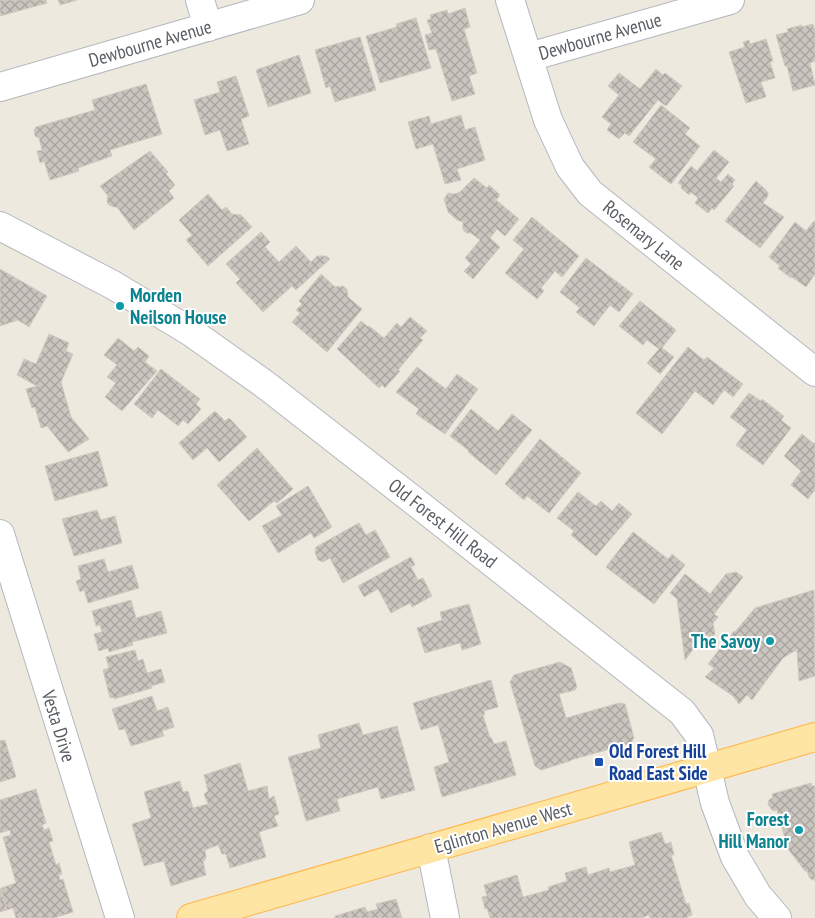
<svg xmlns="http://www.w3.org/2000/svg" width="815" height="918" font-family="'PT Sans Narrow',sans-serif">
<style>
.building{fill:url(#building-cross-hatch);stroke:#d3c9bd}
.lines{fill:none;stroke-linecap:round;stroke-linejoin:round}
.minor-casing{stroke:#b3b8bc;stroke-width:30}
.major-casing{stroke:#ffb547;stroke-width:30}
.minor{stroke:#fff;stroke-width:28}
.major{stroke:#ffe5a3;stroke-width:28}
.culture-dot{fill:#0f9aa8;stroke:#fff;stroke-width:2}
.transit-dot{fill:#1a4fb4;stroke:#fff;stroke-width:2}
.labels{text-anchor:middle;dominant-baseline:central;stroke-width:4;stroke-linejoin:round;paint-order:stroke}
.street-label{font-size:19px;fill:#595e63;stroke:#fff}
.culture-label{font-size:19px;font-weight:bold;fill:#0d838f;stroke:#fff;text-anchor:end}
.transit-label{font-size:19px;font-weight:bold;fill:#164399;stroke:#fff;text-anchor:start}
</style>
<defs>
<pattern id="building-cross-hatch" width="8" height="8" patternUnits="userSpaceOnUse" patternTransform="scale(1.25)"><rect width="8" height="8" fill="#cbc5bf"/><path d="M0 0l8 8M0 8l8-8" fill="none" stroke="#a8a39f"/></pattern>
</defs>
<rect width="100%" height="100%" fill="#eee9df"/>
<path class="building" d="M0,0H46L47,3L0,16Z
M58,0H77L60,5Z
M465,8L470,27L464,29L477,73L469,76L475,94L452,101L436,49L429,50L425,35L432,33L427,20L431,19L430,15L447,10L448,14Z
M416,18L431,68L380,83L366,36L397,27L396,24Z
M813,24L815,32V61L810,63L815,85L793,91L787,66H785L776,35L788,32L787,29L802,25V27Z
M360,37L376,90L335,102L330,86L326,88L315,50Z
M766,39L773,61L770,62L775,78L761,82L766,97L746,103L729,52L745,47L743,42L749,40L750,44Z
M299,55L311,93L268,107L256,70Z
M656,69L663,75L665,73L682,86L666,106L658,100L629,136L625,133L619,139L607,130L611,124L602,117L619,95L608,86L619,73L640,89Z
M236,76L249,116L241,119L249,144L227,151L220,130L205,135L194,100L220,92L217,82Z
M146,84L162,134L110,150L112,156L78,168L79,171L50,180L44,161L40,163L37,151L42,150L39,138L35,136L34,130L36,127L95,110L92,100Z
M661,105L690,128L685,134L700,146L671,184L649,167L656,159L633,142Z
M461,115L465,130L475,127L485,160L457,169L461,180L445,184L433,144L416,149L408,122L429,116L431,124Z
M714,150L729,162L716,178L721,182L728,174L735,180L732,184L734,186L714,210L712,208L708,213L695,203L698,198L691,192L689,195L681,188L682,186L678,183L691,166L697,171Z
M150,151L168,172L166,174L175,185L169,191L174,198L134,230L117,207H114L109,205L107,202L108,196L100,186Z
M474,178L487,188L489,185L500,195L496,200L519,219L505,236L497,229L490,238L500,247L473,279L464,271L471,264L465,258L480,240L471,233H467L463,230V222L457,220L448,212L444,199L448,193L455,194L460,192Z
M756,181L766,190L768,193V196L763,203L784,217L760,248L725,221Z
M208,194L222,210L226,207L232,214L241,215L252,227L208,266L186,240L192,235L179,220Z
M532,217L579,256L562,277L555,271L541,288L544,291L537,299L505,273L524,249L513,240Z
M814,221L815,222V274L806,287L792,277L791,278L778,268L780,266L769,257L795,222L806,231Z
M261,232L270,242L265,247L279,262L296,246L311,262L317,256H326L330,259L296,290L292,286L263,312L236,283L240,279L226,264Z
M586,258L633,294L619,312L610,305L594,326L576,312L580,308L560,292Z
M0,269L47,296L29,327L18,320L0,326Z
M321,274L335,287L343,286L347,289L348,297L362,309L327,352L292,322L300,313L296,310L302,304L299,301Z
M640,301L676,330L662,348L674,357L660,374L647,363L659,349L647,340L643,345L619,326Z
M410,317L427,331L420,338L423,340L398,370L400,371L385,388L382,385L379,388L337,349L361,321L368,327L369,326L384,338L397,323L401,327Z
M49,334L69,343L66,351L73,354L61,382L71,417L89,439L68,452L47,426L41,428L35,407L32,408L26,389L37,386L17,375L24,359L36,364Z
M118,338L134,351L138,347L149,356L145,362L157,371L122,411L105,397L116,383L107,377L117,365L104,355Z
M688,347L704,360L707,357L743,384L733,397L724,390L713,405L695,391L662,434L636,413Z
M417,367L446,389L457,374L478,389L445,434L416,414L419,409L396,392Z
M161,369L200,399L196,404L201,409L188,424L183,420L178,426L158,410L152,418L134,404Z
M749,393L761,401L762,399L784,416L781,420L791,428L763,465L736,445L747,430L730,417Z
M471,409L498,431L512,414L532,430L496,475L468,452L469,451L450,436Z
M215,411L225,421L229,418L247,437L219,462L207,448L193,460L179,443Z
M802,434L814,444L815,442V490L808,499L791,485L801,471L784,456Z
M540,439L581,473L549,513L527,496L524,500L505,484Z
M257,448L293,489L277,503L274,501L249,521L217,485Z
M98,451L108,486L55,501L45,466Z
M308,486L332,527L314,538L311,533L278,553L262,526L282,515L276,506Z
M578,492L596,506L601,501L612,511L619,503L632,514L596,556L571,535L574,531L557,518Z
M97,510L101,520L115,516L122,543L74,556L62,519Z
M359,523L366,535L375,530L390,557L343,583L330,558L323,562L318,560L315,552L316,547Z
M633,532L668,559L672,554L685,565L654,604L606,567Z
M411,557L415,565L411,567L418,580L423,578L432,596L412,607L410,603L391,613L378,589L364,597L358,586Z
M104,559L108,572L132,565L139,588L88,603L84,590L80,592L76,581L81,579L78,566Z
M736,572L743,577L714,614L718,617L713,623L715,634L711,639L705,634L685,660L677,599L670,593L685,574L710,594L726,574Z
M814,590L815,676L799,681L797,650L793,652L783,658L752,700L747,695L739,704L733,696L705,677L714,668L708,664L734,631L735,632L755,608Z
M131,600L136,618L161,611L167,633L132,642L133,645L109,652L108,648L99,651L94,634L102,632L100,625L96,626L92,611Z
M469,604L481,644L462,650L460,643L425,653L417,628L442,620L440,612Z
M135,650L138,661L143,659L147,673L161,669L165,682L151,686L152,688L114,699V697L110,698L103,670L109,668L106,657Z
M560,662L571,668L577,687L575,690L559,694L566,718L619,703L625,704L634,738L631,743L571,760L570,761L541,770L535,766L510,682L514,675Z
M491,680L498,707L484,711L485,714L483,715L490,738L491,737L494,744L506,741L516,775L442,797L434,767L449,762L438,725L421,730L413,703Z
M152,696L157,711L168,707L174,727L162,731L164,736L131,746L125,729L119,730L112,709Z
M359,723L363,735L397,726L415,790L381,799L378,787L337,799L340,811L306,821L288,757L321,748L318,735Z
M5,740L16,777L0,782V741Z
M240,763L248,791L267,786L269,799L274,796L279,814L274,816L278,826L259,832L266,857L230,868L226,854H222L218,845L205,850L206,857L205,860L203,861L206,875L171,886L164,861L144,866L132,824L151,818L144,792L180,781L183,792L188,791L193,808L208,804L204,794L208,791L204,775Z
M811,783L812,786H815V881L814,879L812,880L809,877L807,871H805L788,849L777,810L774,811L772,810L769,806L768,804L769,800L773,797L772,794Z
M36,789L46,823L42,825L44,830L49,828L53,841L49,842L56,865L59,863L62,874L59,875L60,880L63,879L73,912L54,918H16L13,908L7,910L1,888L16,883L3,837L11,835L10,830L0,833V800Z
M661,832L665,844L671,842L674,855H671L686,904L689,903L692,915L687,917V918H650L649,915L641,918H490L487,908L485,909L482,897L487,896L484,885L517,875L523,897L549,890L548,887L567,881L565,873L586,867L588,875L609,868L610,872L635,865L629,842Z
M0,888L7,910L0,912Z
M396,899L402,918H335V916L365,907L367,912L378,909L376,904Z"/>
<g class="lines">
<defs>
<path id="minor" d="M200,0L208,27
M510,0L548,120L570,167L590,193L815,372
M529,57L730,0
M0,87L300,0
M0,226L113,285L191,332L267,386L413,500L682,712L699,735L715,803L735,857L758,896L777,918
M0,534L120,918
M431,848L445,918"/>
<path id="major" d="M191,918L815,737"/>
</defs>
<use href="#minor" class="minor-casing"/>
<use href="#major" class="major-casing"/>
<use href="#minor" class="minor"/>
<use href="#major" class="major"/>
</g>
<g class="culture-dot">
<circle cx="120" cy="306" r="5"/>
<circle cx="770" cy="641" r="5"/>
<circle cx="799" cy="830" r="5"/>
</g>
<rect class="transit-dot" x="594" y="757" width="10" height="10" rx="2.5"/>
<g class="labels">
<g class="street-label">
<text transform="translate(600 36) rotate(-16)">Dewbourne Avenue</text>
<text transform="translate(150 43) rotate(-16)">Dewbourne Avenue</text>
<text transform="translate(644 235) rotate(39)">Rosemary Lane</text>
<text transform="translate(443 523) rotate(38)">Old Forest Hill Road</text>
<text transform="translate(59 726) rotate(73)">Vesta Drive</text>
<text transform="translate(503 827) rotate(-16)">Eglinton Avenue West</text>
</g>
<g class="culture-label">
<text x="130" y="295" text-anchor="start">Morden<tspan x="130" dy="22">Neilson House</tspan></text>
<text x="760" y="641">The Savoy</text>
<text x="789" y="819">Forest<tspan x="789" dy="22">Hill Manor</tspan></text>
</g>
<g class="transit-label">
<text x="609" y="751">Old Forest Hill<tspan x="609" dy="22">Road East Side</tspan></text>
</g>
</g>
</svg>
